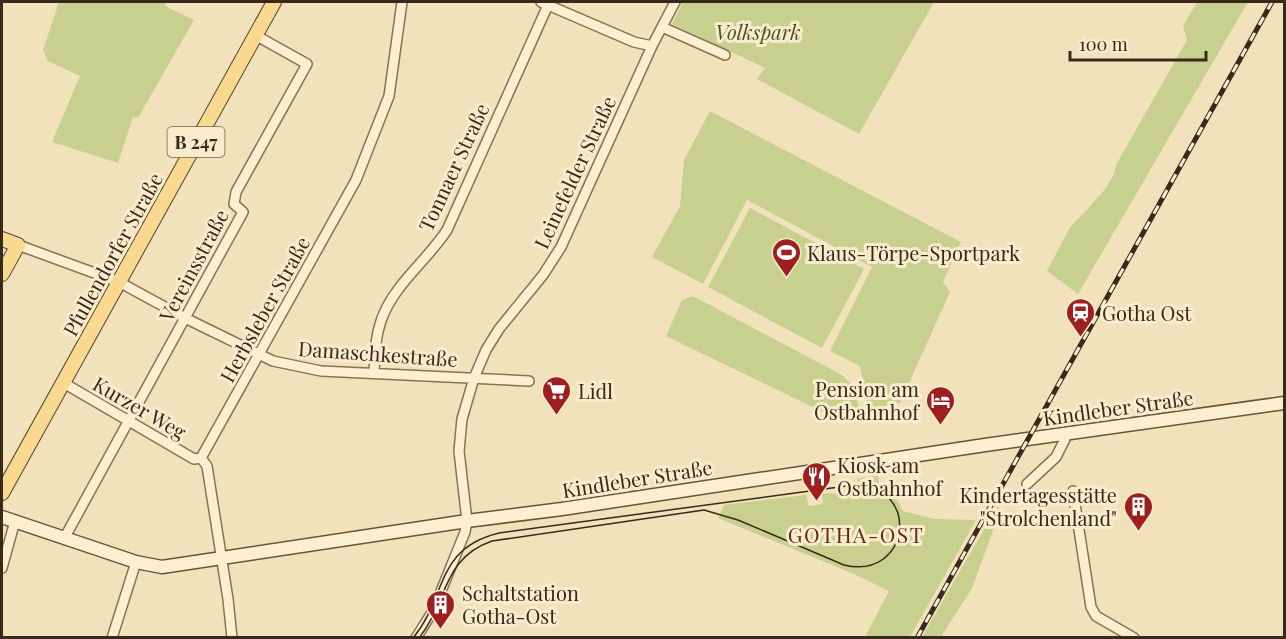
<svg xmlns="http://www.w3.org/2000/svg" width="1286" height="639" font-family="'Playfair Display',serif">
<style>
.green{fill:#c8d090}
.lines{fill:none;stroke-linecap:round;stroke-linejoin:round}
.street-casing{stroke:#8a7154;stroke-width:12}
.secondary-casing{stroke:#6c5238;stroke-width:15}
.primary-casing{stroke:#573f29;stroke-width:16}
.street{stroke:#fcefd0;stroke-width:9}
.secondary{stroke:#fcefd0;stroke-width:12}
.primary{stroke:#f9d990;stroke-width:14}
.tram{stroke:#38291a;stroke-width:1.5}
.rail-casing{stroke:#38291a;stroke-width:5}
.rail{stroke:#f8eccd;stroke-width:3;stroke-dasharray:9;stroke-linecap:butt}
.labels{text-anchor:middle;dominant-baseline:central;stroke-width:6;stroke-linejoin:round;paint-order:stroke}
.shield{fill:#f8eccd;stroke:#726450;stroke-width:1.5}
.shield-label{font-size:18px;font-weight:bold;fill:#38291a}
.park-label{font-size:20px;font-style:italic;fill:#48561f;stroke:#f8eccd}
.street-label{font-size:20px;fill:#38291a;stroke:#f8eccd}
.poi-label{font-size:20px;fill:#38291a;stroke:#f8eccd;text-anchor:start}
.neighbourhood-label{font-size:21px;letter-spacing:1.5px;fill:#682816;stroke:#f8eccd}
</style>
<rect width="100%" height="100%" fill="#f1e2bc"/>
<path class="green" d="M59,2H166L165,6L194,20L138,118L133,117L118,163L52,142L80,76L48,61L43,50Z
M683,2H934L859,134L757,79L765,68L672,24Z
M1197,2H1248L1078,294L1047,271L1070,227L1085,212L1106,188L1114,174L1116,165L1187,40L1183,26Z
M710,111L961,242L943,282L950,292L900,403L868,409L860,366L830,351L872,267L747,200L703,284L652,257L680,206L684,160Z
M750,208L864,269L822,348L708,287Z
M693,296L842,375L854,387L860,411L831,416L666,336L682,300Z
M878,475L879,484C891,490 898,499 903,511L934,519L976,520L910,637H865L889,591L854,574L718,518L724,505L806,495L809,506L823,504L822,494L857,491V479Z
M997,507L1001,509L972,588L941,637H922Z"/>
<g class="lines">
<defs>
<path id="street" d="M541,2L634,42L652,46
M662,27L725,55
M18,245L119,282L185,318L273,361L321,371L529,381
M374,372C375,355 375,338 381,321C393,285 427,261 447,230L548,5
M62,382L194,459L201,458
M1027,484L1056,457L1065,439
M1073,491L1091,607L1096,616L1134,638
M65,537L243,212L234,204L236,192L307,64L255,35
M2,568L15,521
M112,638L136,562
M232,638L228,599L207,466L201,458L356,180L389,96L402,2
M416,638L433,611L465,532L467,521L459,451L462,419L474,378L486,350L499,329L543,275L561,247L652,46L675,2"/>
<path id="secondary" d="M2,517L136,562L162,567L467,521L562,509L985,445L1284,403"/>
<path id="primary" d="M2,239L18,245L2,274
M2,493L274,2"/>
</defs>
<use href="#street" class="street-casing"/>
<use href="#secondary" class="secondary-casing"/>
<use href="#primary" class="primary-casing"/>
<use href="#street" class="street"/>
<use href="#secondary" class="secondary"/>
<use href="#primary" class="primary"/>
<path class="tram" d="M413,638C448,596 434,549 499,533L854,485C922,485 910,581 844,565L738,520L704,510L492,541C442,558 448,602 419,638"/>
<defs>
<path id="rail" d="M917,638L1272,2"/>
</defs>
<use href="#rail" class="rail-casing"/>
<use href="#rail" class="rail"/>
</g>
<defs>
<symbol id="stadium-pin" viewBox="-11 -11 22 30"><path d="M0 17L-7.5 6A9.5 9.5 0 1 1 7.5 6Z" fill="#9e1f20" stroke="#f8eccd"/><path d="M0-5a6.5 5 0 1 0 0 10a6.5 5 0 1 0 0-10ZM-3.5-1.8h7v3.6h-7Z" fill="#fff"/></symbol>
<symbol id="station-pin" viewBox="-11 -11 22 30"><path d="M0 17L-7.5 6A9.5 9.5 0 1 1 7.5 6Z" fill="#9e1f20" stroke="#f8eccd"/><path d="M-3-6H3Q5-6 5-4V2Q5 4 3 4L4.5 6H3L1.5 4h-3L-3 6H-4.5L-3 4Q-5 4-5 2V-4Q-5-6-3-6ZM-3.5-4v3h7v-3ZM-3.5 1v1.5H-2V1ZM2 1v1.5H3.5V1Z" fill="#fff"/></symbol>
<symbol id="supermarket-pin" viewBox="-11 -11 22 30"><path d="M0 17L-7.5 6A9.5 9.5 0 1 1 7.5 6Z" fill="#9e1f20" stroke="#f8eccd"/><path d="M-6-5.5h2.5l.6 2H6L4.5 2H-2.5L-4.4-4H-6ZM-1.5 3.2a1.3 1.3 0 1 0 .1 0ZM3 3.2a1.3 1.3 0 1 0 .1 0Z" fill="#fff"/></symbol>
<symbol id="hotel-pin" viewBox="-11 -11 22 30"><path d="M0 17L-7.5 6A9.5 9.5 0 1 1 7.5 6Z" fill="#9e1f20" stroke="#f8eccd"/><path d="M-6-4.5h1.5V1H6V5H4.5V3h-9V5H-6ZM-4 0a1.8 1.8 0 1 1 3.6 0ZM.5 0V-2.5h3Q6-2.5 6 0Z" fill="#fff"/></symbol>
<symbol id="restaurant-pin" viewBox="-11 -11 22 30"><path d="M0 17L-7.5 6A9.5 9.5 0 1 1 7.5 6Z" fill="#9e1f20" stroke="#f8eccd"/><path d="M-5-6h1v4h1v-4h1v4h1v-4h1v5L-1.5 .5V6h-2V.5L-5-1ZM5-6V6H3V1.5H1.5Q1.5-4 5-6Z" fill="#fff"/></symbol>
<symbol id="building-pin" viewBox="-11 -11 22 30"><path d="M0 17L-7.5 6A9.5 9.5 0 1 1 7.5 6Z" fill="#9e1f20" stroke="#f8eccd"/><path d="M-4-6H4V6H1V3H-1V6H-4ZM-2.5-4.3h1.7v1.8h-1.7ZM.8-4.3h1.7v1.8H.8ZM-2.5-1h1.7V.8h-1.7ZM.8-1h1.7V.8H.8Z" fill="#fff"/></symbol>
</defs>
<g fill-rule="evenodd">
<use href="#stadium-pin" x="770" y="236" width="33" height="45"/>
<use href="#station-pin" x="1064" y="296" width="33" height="45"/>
<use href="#supermarket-pin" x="540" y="374" width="33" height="45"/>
<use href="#hotel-pin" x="924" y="384" width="33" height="45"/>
<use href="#restaurant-pin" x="800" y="460" width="33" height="45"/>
<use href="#building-pin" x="1122" y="490" width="33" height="45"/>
<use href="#building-pin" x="424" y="588" width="33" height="45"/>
</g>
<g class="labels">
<rect class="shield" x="167.5" y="127" width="57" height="30" rx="4.5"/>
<g class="shield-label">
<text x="196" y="142">B 247</text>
</g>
<g class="park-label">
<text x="758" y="31">Volkspark</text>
</g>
<g class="street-label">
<text transform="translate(453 167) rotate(-65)">Tonnaer Straße</text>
<text transform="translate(574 172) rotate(-65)">Leinefelder Straße</text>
<text transform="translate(112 254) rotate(-61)">Pfullendorfer Straße</text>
<text transform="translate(193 265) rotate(-62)">Vereinsstraße</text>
<text transform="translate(264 309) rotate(-61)">Herbsleber Straße</text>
<text transform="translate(378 353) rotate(4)">Damaschkestraße</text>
<text transform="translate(140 407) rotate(30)">Kurzer Weg</text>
<text transform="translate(1118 407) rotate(-8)">Kindleber Straße</text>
<text transform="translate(637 478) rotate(-9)">Kindleber Straße</text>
</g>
<g class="poi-label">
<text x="807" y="252">Klaus-Törpe-Sportpark</text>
<text x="1102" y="312">Gotha Ost</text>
<text x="919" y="388" text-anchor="end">Pension am<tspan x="919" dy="23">Ostbahnhof</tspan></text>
<text x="578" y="390">Lidl</text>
<text x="837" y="464">Kiosk am<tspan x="837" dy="23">Ostbahnhof</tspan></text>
<text x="1117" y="494" text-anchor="end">Kindertagesstätte<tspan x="1117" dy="23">"Strolchenland"</tspan></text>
<text x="462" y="592">Schaltstation<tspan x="462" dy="23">Gotha-Ost</tspan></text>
</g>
<g class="neighbourhood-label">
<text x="856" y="534">GOTHA-OST</text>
</g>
</g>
<rect width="1286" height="639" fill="none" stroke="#38291a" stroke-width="6"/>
<path d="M1070 51v9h136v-9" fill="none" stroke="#38291a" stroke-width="3"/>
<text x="1079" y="51" font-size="18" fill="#38291a" stroke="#f8eccd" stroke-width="4.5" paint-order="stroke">100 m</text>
</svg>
